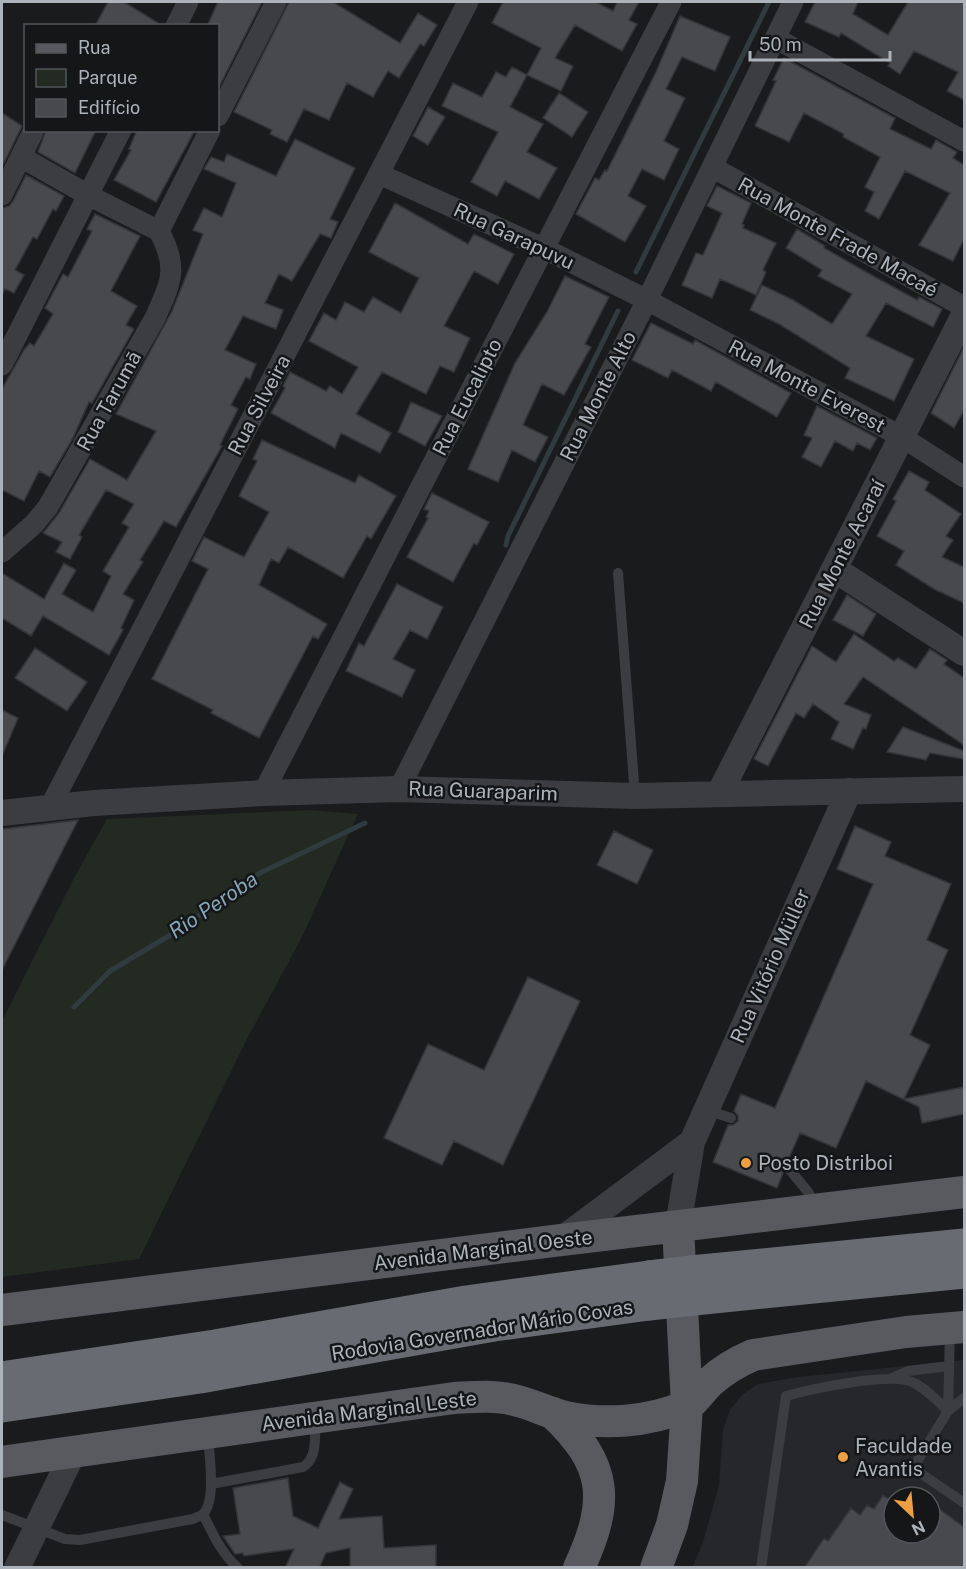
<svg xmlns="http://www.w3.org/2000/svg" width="966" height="1569" font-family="'Public Sans',sans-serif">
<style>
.built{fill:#26272a;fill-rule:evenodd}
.green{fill:#222a22}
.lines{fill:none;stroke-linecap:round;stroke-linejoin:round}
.stream{stroke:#303b40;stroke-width:5}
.building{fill:#47494c;stroke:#343538;stroke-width:1.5}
.service{stroke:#3b3d41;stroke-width:10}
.minor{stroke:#3b3d41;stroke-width:21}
.tertiary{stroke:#3b3d41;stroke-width:26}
.primary{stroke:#585a60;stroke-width:32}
.motorway{stroke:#686c72;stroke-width:33}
.motorway-bridge{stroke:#686c72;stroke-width:33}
.poi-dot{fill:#ec9f43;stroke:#151618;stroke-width:2}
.labels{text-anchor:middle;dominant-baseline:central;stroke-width:5;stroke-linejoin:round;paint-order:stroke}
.street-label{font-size:20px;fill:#adb3bb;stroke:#151618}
.poi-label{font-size:20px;fill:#adb3bb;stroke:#151618;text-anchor:start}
.water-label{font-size:21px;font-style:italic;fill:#86a5b5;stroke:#151618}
</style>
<rect width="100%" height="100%" fill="#1a1b1d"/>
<path class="built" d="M964,1360V1567L692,1568L703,1542L719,1485L723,1430L730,1410L742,1395L758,1384L798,1377ZM894,1497H930V1533H894Z"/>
<path class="green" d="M310,810L358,814L301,939L248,1037L139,1259L2,1277V1021L73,880L107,819Z"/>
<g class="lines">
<path class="stream" d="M636,272L769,2
M506,545L508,536L618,311
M74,1007L110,971L172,934L260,873L365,823"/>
</g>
<path class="building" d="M108,2H124L163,26H95Z
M218,2H262L218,89V26H207Z
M289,2H333L400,43L418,13L437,25L424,46L420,44L399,78L388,71L373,97L347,83L329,120L304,109L287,142L270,134L272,130L234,112Z
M503,2H596L613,11L617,2H639L629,20L637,24L622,51L575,25L555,58L573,66L561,91L527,75L541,48L492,23Z
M815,2H858L853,14L888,35L908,2H964V100L947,91L958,72L914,51L900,74L888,66L890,63L841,33L839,37L805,22Z
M680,16L730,37L715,71L682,57L666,89L685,98L664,141L679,149L664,180L642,169L628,196L646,206L625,242L576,214L595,178L599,180L605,170L607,171L656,72Z
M784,58L895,118L890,129L931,149L936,140L957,152L953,158L964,165V239L953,261L919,245L950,193L905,171L879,219L865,211L874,192L865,187L880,157L843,137L844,134L804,113L789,142L755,126L776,81L773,80Z
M512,67L527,75L510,107L543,124L527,152L557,168L539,199L505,181L497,196L471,182L498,132L442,106L453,83L482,97L496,72L506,77Z
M559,93L588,112L572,137L543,118Z
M428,107L445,117L428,145L413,136Z
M2,113L22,126L2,167Z
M46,130H96L75,173L38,152Z
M137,130H195L156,202L114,180L131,150L129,149Z
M295,139L355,168L330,219L338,222L331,238L320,234L292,281L279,274L265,303L283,310L276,329L243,316L225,350L256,364L250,379L246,377L231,405L238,409L220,445L222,446L176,527L164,521L140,560L143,562L123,594L134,600L121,628L123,630L109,655L43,616L31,636L2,618V573L44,599L64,563L76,570L62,594L93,612L111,576L103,571L129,527L122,523L134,504L106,490L79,535L82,537L70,559L56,552L62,542L43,533L59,513L90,459L127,480L156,431L116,414L172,311L203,234L193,230L204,208L222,217L236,183L204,169L211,157L224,162L227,154L276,176Z
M26,175L64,196L56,211L53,209L37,239L33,237L15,270L24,275L14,293L5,289L2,295V208L9,206L13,201Z
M717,186L751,203L742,224L744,225L743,228L776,243L763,270L766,272L756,295L720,279L712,298L682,285L696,253L703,255L722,213L707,206Z
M395,203L468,244L474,234L514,254L498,284L474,271L444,326L470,338L454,372L440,366L426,394L382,372L356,414L391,433L380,453L341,433L335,448L271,413L285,388L283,386L290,372L326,391L330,386L342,394L358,367L309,341L324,313L336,320L345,302L364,312L373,297L401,313L419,278L369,252Z
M95,214L140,236L111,291L137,306L126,325L134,329L92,403L89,402L73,438L50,477L39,471L24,501L2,490V389L24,350L30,343L34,346L53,314L45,308L63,274L68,277L92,231L87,229Z
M797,229L825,246L824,248L866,272L917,300L919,297L942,309L933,327L886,303L866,336L914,359L894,401L845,378L850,368L779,324L750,310L762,285L793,300L832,324L852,294L818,276L822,270L786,248Z
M565,276L609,297L585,344L591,347L564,395L542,384L523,425L548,437L535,462L512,450L498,482L468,469L515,363L547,312Z
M651,323L693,344L695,340L791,393L777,417L716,382L711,391L672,370L668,378L632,360Z
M964,347V410L954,428L931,413Z
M411,402L442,416L425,446L398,432Z
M817,406L877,438L870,450L857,443L853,451L835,441L821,467L802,457L812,438L804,435Z
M262,440L355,483L359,475L396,496L371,539L367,536L343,578L288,547L279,563L271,559L259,585L327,624L318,639L313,636L259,738L211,713L213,710L152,679L208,569L192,561L204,537L244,557L269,512L239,496L257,461L253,459Z
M909,471L929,482L925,490L961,514L946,536L953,540L942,557L964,567V603L934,589L896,565L904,551L877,536L896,501L893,499Z
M432,493L489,522L477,545L474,543L453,582L407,557L428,518L426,517L429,511L424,509Z
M397,584L443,607L427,639L410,630L393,659L415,670L402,697L346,671L359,643L364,646Z
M847,595L876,614L863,636L833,620Z
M854,634L894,661L898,658L916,669L930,649L947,660L944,664L964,678V745L863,677L844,704L871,715L866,729L863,728L853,749L831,739L839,722L813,704L804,718L796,713L768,766L754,759L812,646L836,662Z
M35,648L87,682L67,711L15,678Z
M2,710L18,718L2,756Z
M903,727L964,751V759L930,753L926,760L887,752Z
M78,820L2,970V829Z
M855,826L891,842L885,856L951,884L927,940L948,950L910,1035L930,1045L904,1099L964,1087V1114L922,1123L919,1107L866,1081L836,1148L800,1133L789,1158H784L779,1162V1167L783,1173L777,1188L713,1162L728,1125H733L738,1121V1116L734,1111L741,1094L775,1108L873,884L837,869Z
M614,831L653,850L637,884L597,865Z
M528,977L580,1001L503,1165L454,1141L442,1165L384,1138L428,1044L484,1070Z
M288,1478L293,1516L318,1528L340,1482L353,1489L339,1519L382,1516L384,1548L436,1545V1568H350V1548L326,1553L319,1568H285L294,1549L244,1556L243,1553L235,1554L223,1536L240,1534L233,1488Z
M883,1495L894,1503V1533H930V1502L964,1527V1568H804L824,1538L828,1541L851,1508L860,1515L867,1505L874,1509Z"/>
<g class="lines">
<path class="service" d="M618,573L635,796
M706,1110L731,1118
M786,1165L808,1192L816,1206
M950,1330L948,1411L913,1468L964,1503
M892,1378L908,1371L949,1366
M211,1484L303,1467C318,1458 314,1437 316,1421
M203,1514C213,1534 221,1553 238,1568
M2,1515L65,1539L80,1540L193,1519C196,1517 199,1517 202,1515C217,1503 209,1454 208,1436
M761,1568L786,1396C811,1389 890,1372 912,1382C926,1388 937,1401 948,1411L964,1398"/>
<path class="minor" d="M176,26L188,2
M775,38L964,141
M218,116L276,2
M21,157L88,195L159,231
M712,167L964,307
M379,174L543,248L647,300L902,437L964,477
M2,195L33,132
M159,231L210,130
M2,365L121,130
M2,552L34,524L48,507L155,318C171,282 179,268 159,231
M399,789L647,300L793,2
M263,793L671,2
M50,807L468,2"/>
<path class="tertiary" d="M834,569L964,653
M719,794L964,315
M2,813L94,803L263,793L399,789L635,796L964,789
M678,1226L692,1142L849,791
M561,1240L692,1142
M17,1568L74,1451"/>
<path class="primary" d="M2,1310L561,1240L964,1192
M553,1413C608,1465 610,1501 579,1568
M2,1462L454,1398C474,1397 494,1395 514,1400C532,1404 548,1413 566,1417C605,1425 647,1422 684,1407C694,1403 702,1389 710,1382C723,1370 737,1362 753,1355L906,1332L964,1327
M656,1568L672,1525L682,1481L687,1406L678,1226"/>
<path class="motorway" d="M691,1272L964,1245
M694,1299L964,1272
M2,1378L215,1346L466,1302L649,1277
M2,1406L200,1377L494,1325L649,1304"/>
<path class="motorway-bridge" d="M649,1277L691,1272
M649,1304L694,1299"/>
</g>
<g class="poi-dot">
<circle cx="746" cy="1163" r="6"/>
<circle cx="843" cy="1457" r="6"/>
</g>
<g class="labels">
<g class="street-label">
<text transform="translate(514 236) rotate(25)">Rua Garapuvu</text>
<text transform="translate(838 237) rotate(29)">Rua Monte Frade Macaé</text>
<text transform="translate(807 386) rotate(28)">Rua Monte Everest</text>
<text transform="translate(598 396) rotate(-63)">Rua Monte Alto</text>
<text transform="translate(467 397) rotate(-63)">Rua Eucalipto</text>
<text transform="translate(109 401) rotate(-61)">Rua Tarumã</text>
<text transform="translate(259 405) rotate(-62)">Rua Silveira</text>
<text transform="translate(842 554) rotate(-63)">Rua Monte Acaraí</text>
<text transform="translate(483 791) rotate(2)">Rua Guaraparim</text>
<text transform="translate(770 966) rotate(-66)">Rua Vitório Müller</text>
<text transform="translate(483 1250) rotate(-7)">Avenida Marginal Oeste</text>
<text transform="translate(482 1330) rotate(-9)">Rodovia Governador Mário Covas</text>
<text transform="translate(369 1411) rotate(-7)">Avenida Marginal Leste</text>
</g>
<g class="poi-label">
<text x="758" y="1163">Posto Distriboi</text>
<text x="855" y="1446">Faculdade<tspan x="855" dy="23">Avantis</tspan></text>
</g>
<g class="water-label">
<text transform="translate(213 905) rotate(-34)">Rio Peroba</text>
</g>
</g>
<rect width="966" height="1569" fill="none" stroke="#adb3bb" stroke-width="6"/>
<rect x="24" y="24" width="195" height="108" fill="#151618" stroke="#525559" stroke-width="1.5"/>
<rect x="36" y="44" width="30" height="9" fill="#585a60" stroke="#525559" stroke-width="1.5"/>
<text x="78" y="54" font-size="18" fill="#adb3bb">Rua</text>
<rect x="36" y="69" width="30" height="18" fill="#222a22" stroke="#525559" stroke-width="1.5"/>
<text x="78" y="84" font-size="18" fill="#adb3bb">Parque</text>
<rect x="36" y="99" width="30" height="18" fill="#47494c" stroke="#525559" stroke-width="1.5"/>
<text x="78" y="114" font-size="18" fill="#adb3bb">Edifício</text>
<g transform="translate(912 1515) rotate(154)"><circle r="28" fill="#151618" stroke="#525559" stroke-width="1.5"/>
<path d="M0-4.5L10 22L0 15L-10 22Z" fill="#ec9f43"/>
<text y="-9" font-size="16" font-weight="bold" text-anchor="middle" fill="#adb3bb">N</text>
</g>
<path d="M750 51v9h140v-9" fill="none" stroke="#adb3bb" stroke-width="3"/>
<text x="759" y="51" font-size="18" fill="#adb3bb" stroke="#151618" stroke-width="4.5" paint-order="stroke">50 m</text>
</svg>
